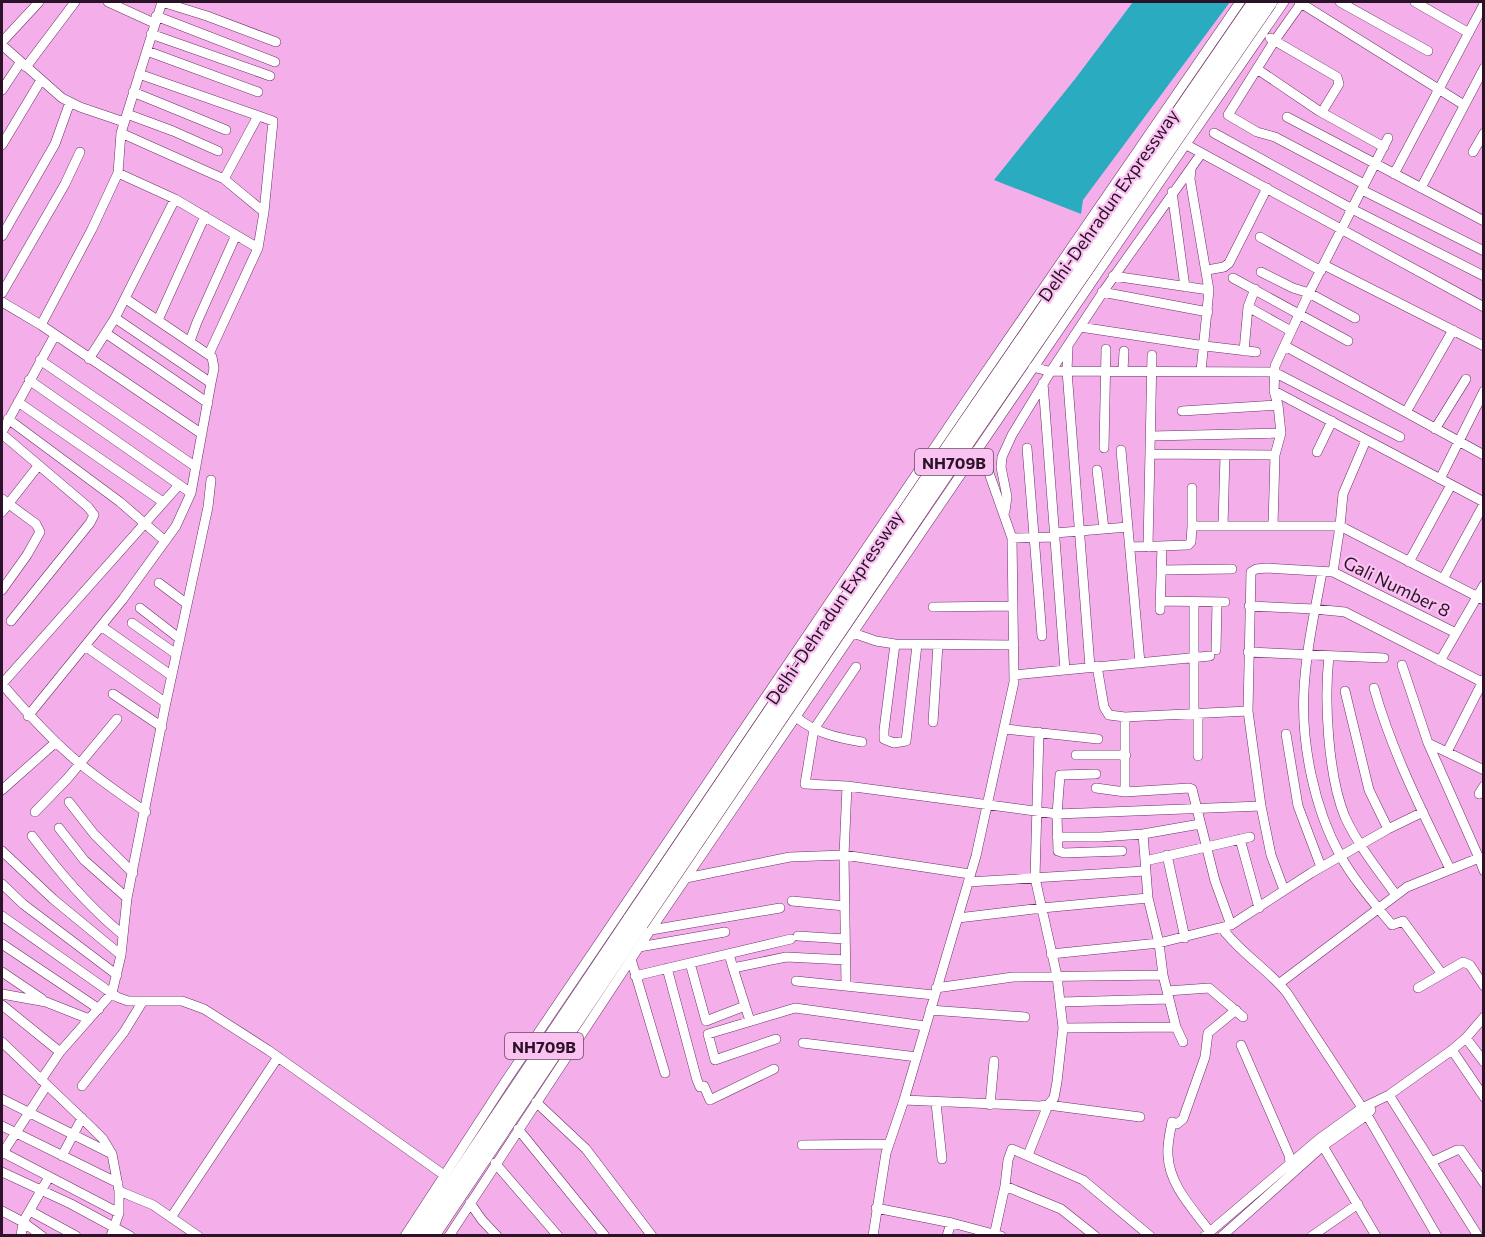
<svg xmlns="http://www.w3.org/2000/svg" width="1485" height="1237" font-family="Commissioner,sans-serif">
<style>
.water{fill:#2babc0}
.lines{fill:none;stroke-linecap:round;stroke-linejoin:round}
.minor-casing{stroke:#6a3064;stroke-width:10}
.highway-casing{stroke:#6a3064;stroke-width:15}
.minor{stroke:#fff;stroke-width:9}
.highway{stroke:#fff;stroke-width:14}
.highway-bridge-casing{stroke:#6a3064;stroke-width:15;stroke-linecap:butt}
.highway-bridge{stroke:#fff;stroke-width:14}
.labels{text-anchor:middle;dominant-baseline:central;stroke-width:4.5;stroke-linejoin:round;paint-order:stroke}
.shield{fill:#fac2f1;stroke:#694764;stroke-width:1.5}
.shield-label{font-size:16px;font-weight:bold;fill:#2b1228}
.street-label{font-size:18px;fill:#2b1228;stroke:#fac2f1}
</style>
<rect width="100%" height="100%" fill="#f4afea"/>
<path class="water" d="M1133,2H1230L1083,200L1081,214L994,180L1075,79Z"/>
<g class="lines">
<defs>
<path id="minor" d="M108,2L154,23
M1299,2L1464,105
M1302,2L1275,40L1228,115L1257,132L1275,137L1364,184
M1340,2L1428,51
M1415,2L1469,33
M156,16L275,62
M151,34L270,76
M1270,38L1337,77L1339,84L1322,112
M2,42L39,2
M2,45L62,98L80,107L124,122
M147,51L258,92
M26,67L75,2
M1257,69L1319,111L1384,147
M139,74L273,121L264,212L258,248L209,354
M2,90L20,63
M133,92L226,130
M127,114L173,131L218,151
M1287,117L1484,221
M121,133L224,179L264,212
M1214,133L1352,209L1484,276
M1185,144L1484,307
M2,145L41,80
M1473,152L1484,133
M1191,169L1190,179L1209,290L1201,371
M118,173L175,199L258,248
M1394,174L1484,4
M224,179L258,116
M1421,188L1484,68
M1362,190L1484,251
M1172,192L1185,287
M2,236L55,144L70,102
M1260,237L1321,271
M1324,265L1484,346
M1207,270L1224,267L1229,263L1267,188
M1261,272L1293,288L1309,293L1355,318
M1113,276L1209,290
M1233,278L1348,341
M1102,292L1208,312
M2,293L65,184L80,152
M2,302L41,325L202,434
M1248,307L1291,331
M115,318L211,383
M158,320L205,216
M41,325L92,229L118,173L121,133L162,2L207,16L276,42
M1080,327L1205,346L1256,352
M107,334L208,403
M190,341L197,322L236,235
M1285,346L1484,455
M1068,347L1067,371L1090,667
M1244,351L1248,307L1255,289
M89,359L115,318L175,199
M40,360L196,467
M1033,367L1048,371L1274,372L1400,437
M1123,371L1124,351
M29,380L191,493
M1043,383L1065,670
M1274,391L1484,502
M18,402L163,502
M1182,411L1278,405
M1406,412L1453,330
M8,419L120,502L165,541
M1435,429L1466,379
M2,432L55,335
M2,434L88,507L94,515L90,523L11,621
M1151,436L1281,433
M1027,448L1042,636
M1104,448L1106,349
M1121,450L1140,663
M1317,452L1332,421
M1150,454L1275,455
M1097,470L1104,529
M1440,479L1484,391
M1192,488V526
M2,499L36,524L40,532L27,555L2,590
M1005,511L1007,497L1001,467L1002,457L1012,435L1051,371L1105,289L1201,154
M2,512L38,466
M1223,526L1225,455
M1273,526L1275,455L1281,433L1278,405L1274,391L1275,366L1309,293L1388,138
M1055,533L1128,527
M1012,538L1055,537
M1130,547L1188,545L1191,542L1192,526H1340L1484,600
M1148,547L1152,355
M1409,562L1451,485
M1161,570L1232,569
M1322,572C1315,611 1306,650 1304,690C1301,743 1314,808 1340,855C1353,879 1374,903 1392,925L1403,921L1442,974
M1333,572L1340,526L1343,494L1366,440
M1443,579L1484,504
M159,583L187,604
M1160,601L1225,602
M1194,602V713
M1249,606L1314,609L1345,612L1484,683
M933,607L1013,606
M140,608L180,639
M1160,610L1162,546
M132,623L176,654
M101,626L172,676
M853,633L876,641L895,644L1014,645
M895,644L884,730V739L894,743L906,741L917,645
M85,646L166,703
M1216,650L1217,602
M1248,652L1384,658
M1329,656C1324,700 1328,776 1345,817C1358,845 1378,870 1396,895
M1440,661L1484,585
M1097,666L1104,707L1109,715L1125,717L1248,711
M856,667L814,729L805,784L847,786L1057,814L1261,806
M1014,675L1210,656
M2,684L178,486
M2,684C26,712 50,739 79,763C100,780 123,796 146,812
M1374,688C1392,752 1421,809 1450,869
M1345,691L1369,790L1388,829
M113,694L162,727
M28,716L123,599L176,526L191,493L211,383L214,368L212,357L126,299
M796,717C815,733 838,738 862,742
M1125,717V792
M933,722L938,645
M1005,729L1098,739
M1286,734L1298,806L1321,867
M1428,743L1484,770
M1447,752L1484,679
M1076,755H1126
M1198,756V713
M1096,774L1060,775L1057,814L1058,851L1064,853L1122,851
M1096,788L1125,792L1189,788L1192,789L1215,881L1231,925
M2,790L56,742
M1479,794L1484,786
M69,802L94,834L133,873
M35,812L67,779L117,719
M59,828L84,860L127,898
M1143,834L1148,898L1159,943L1163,975L1176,1027L1183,1042
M32,836C61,874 86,904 123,935
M1057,837H1101L1143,834L1200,824
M1240,839L1259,908
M2,851L53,899L121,955
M1167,855L1185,938
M1479,858L1484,871
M1145,861L1250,837
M686,878L790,857L844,855L970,874
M968,882L1145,871
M2,884L23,904L117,975
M1284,890L1271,855L1261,806L1248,711L1251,572L1256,569L1267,568L1333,572L1456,633
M792,901L845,906
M2,916L117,997L128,1001H182L204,1009L268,1050L444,1175
M958,918L1042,908L1148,898
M1222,928C1241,954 1268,969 1287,993L1367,1115L1437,1236
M651,930L780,908
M798,936L845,939
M2,944L99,1009
M639,947L725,932
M729,954L733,968L786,957L846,960
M1051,954L1159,943L1231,925L1311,873L1388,829L1423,812
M631,959L665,1073
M690,963L706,1021L745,1006
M667,968L697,1080L700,1087L704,1086L710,1100L774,1069
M733,968L750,1021
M2,972L42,999
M635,976L791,939
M796,981L934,995
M1280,983L1407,887L1479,858L1428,743L1402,665
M846,986L844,855L847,786
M936,988L1013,977L1163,975
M1418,988L1463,962L1470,965L1484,986
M1167,991L1209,988L1243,1017
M2,994L46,1002L89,1019
M1061,1002L1169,999
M2,1005L60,1052
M930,1010L1025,1017
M1063,1028L1176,1027
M1466,1038L1484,1062
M776,1039L715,1060L708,1034L795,1008L925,1026
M2,1042L92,1128L103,1139L112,1154L119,1191V1213L111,1236
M803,1043L917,1057
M1241,1045L1289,1155L1290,1163
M1452,1050L1484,1097
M41,1080L60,1052L112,993L121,955L127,898L165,707L208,507L211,480
M82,1086L124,1032L143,1001
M1389,1095L1478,1236
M2,1099L112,1154
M904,1100L1039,1106L1048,1105L1054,1098L1057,1082L1063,1028L1057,976L1035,878L1039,732
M536,1102L586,1149L652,1236
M936,1103L942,1159
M990,1105L994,1061
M2,1126L118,1183
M518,1129L605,1236
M1320,1141L1376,1236
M802,1145L889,1144
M2,1152L119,1213
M2,1154L47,1085
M1028,1155L1048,1105L1140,1117
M62,1156L82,1118
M1431,1162L1457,1150H1461L1484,1183
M495,1163L558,1236
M2,1172L71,1204L130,1236
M1005,1186L1061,1209L1095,1236
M119,1191L153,1205L198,1236
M470,1203L482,1220L497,1236
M876,1208L952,1223L1001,1236
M2,1211L23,1222L42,1236
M30,1211L76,1236
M172,1216L278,1057
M1210,1232C1193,1209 1169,1185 1168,1155C1167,1144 1170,1133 1172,1122L1177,1124L1183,1119L1205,1057L1208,1033L1236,1010
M21,1236L23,1222L49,1177
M405,1236L505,1082L976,386L1240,2
M449,1236L639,947L1166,173L1284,2
M873,1236L886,1153L904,1100L976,856L1014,682L1012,538L989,473L971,451
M947,1236L951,1223
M994,1236L1005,1186L1008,1160L1012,1149L1083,1180L1150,1236
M1205,1236L1319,1139L1362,1108L1389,1095L1452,1050L1466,1038L1484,1017
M1222,1236L1323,1146L1367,1115L1371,1110
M1312,1236L1358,1204"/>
<path id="highway" d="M417,1236L631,918
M432,1236L641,924"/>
</defs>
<use href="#minor" class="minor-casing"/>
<use href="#highway" class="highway-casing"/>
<use href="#minor" class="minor"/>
<use href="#highway" class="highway"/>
<defs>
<path id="highway-bridge" d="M631,918L955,438L1255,2
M641,924L966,444L1270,2"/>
</defs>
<use href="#highway-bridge" class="highway-bridge-casing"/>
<use href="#highway-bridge" class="highway-bridge"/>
</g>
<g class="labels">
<g class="shield">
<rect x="915" y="449" width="78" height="26" rx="4.5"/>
<rect x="505" y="1033" width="78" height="26" rx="4.5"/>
</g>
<g class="shield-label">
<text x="954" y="462">NH709B</text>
<text x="544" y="1046">NH709B</text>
</g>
<g class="street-label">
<text transform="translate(1108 205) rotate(-55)">Delhi-Dehradun Expressway</text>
<text transform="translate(1397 586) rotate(26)">Gali Number 8</text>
<text transform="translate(834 607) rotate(-56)">Delhi-Dehradun Expressway</text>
</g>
</g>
<rect width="1485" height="1237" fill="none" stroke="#2b1228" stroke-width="6"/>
</svg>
